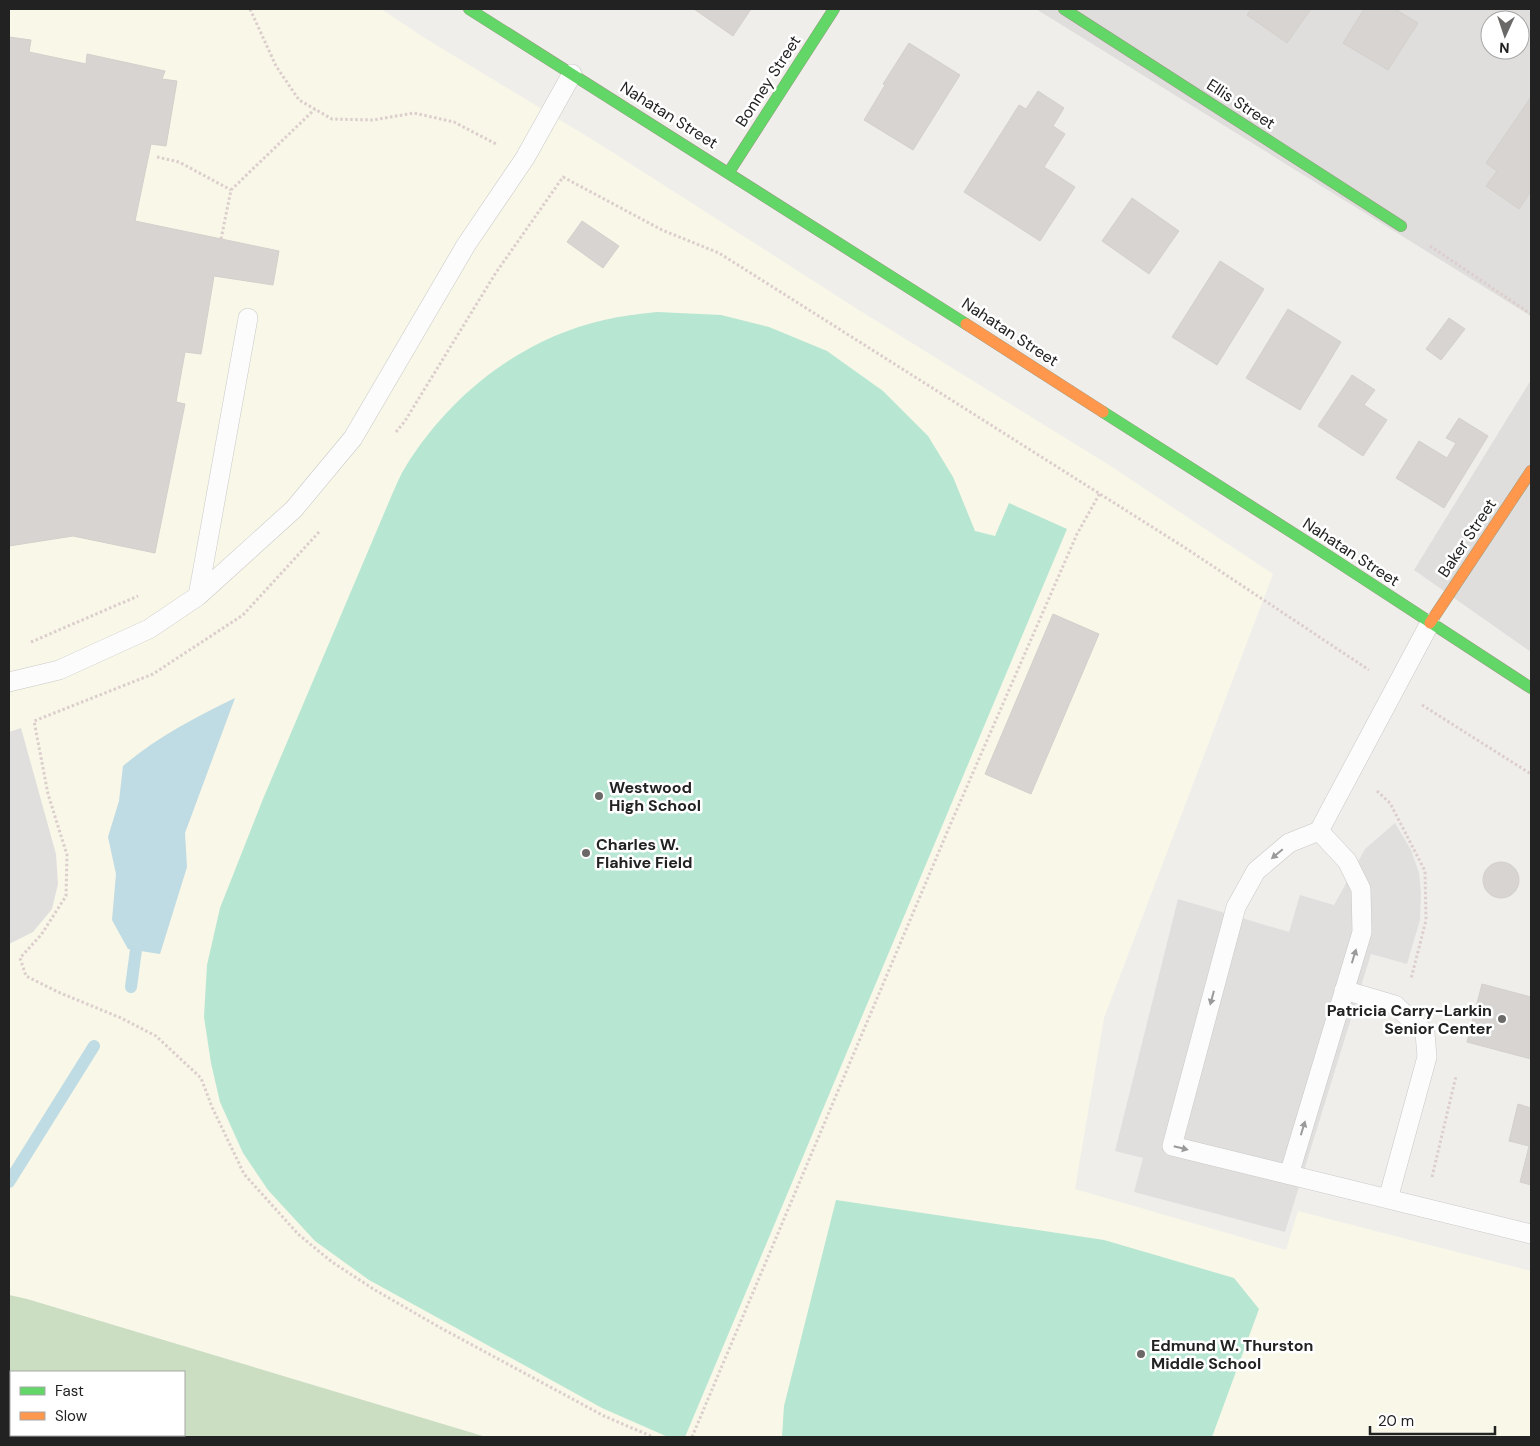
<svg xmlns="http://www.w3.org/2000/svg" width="1540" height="1446" font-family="'DM Sans',sans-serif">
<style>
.residential{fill:#dfdedc;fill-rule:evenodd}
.education{fill:#f8f7e8}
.forest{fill:#cbdec1;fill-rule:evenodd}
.pitch{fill:#b7e6d2}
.parking{fill:#e0dfde}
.water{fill:#bfdbe3}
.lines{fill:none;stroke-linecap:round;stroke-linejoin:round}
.stream{stroke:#bfdbe3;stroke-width:12}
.building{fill:#d7d4d2;stroke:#d3d0cc}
.lane-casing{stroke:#c9c8c7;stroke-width:20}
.fast-casing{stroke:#999a82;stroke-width:12}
.slow-casing{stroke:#999a82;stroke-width:12}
.path{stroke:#dccecd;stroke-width:3;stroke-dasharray:2.5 2.5;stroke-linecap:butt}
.lane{stroke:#fdfcfc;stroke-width:19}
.fast{stroke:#63d668;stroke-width:11}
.slow{stroke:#ff974d;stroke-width:11}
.oneway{fill:#9a9a9a}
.poi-dot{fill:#6a6968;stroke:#fff;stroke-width:2}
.labels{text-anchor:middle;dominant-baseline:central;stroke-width:5;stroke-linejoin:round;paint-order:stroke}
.street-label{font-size:16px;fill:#222;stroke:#fff}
.poi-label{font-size:16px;font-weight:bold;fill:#222;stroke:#fff;text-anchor:start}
</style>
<rect width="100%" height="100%" fill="#f0eeeb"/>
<path class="residential" d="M1036,9H1531V316ZM1490,20H1520V50H1490Z
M1531,380V652L1414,570Z"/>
<path class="education" d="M9,9H381L428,40L598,143L862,312L1109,465L1273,574L1104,1018L1075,1189L1286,1250L1298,1211L1531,1271V1437H486L27,1299L9,1295Z"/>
<path class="forest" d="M9,1295L27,1299L486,1437H9ZM11,1372H184V1435H11Z"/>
<path class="pitch" d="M657,312L721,315L769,327L827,351L883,391L928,436L953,477L975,531L995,536L1009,503L1067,529L685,1437H668L602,1408L369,1280L315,1241L268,1190L243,1153L220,1102L211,1063L204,1017L207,965L220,908L263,799L391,497C396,486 400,475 406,466C451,394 521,339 604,320C621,316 639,314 657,312Z
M836,1200L1104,1240L1234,1278L1259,1309L1212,1437H782L784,1406Z"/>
<path class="parking" d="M21,728L56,854L58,884L52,909L33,932L9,944V732Z
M1395,823L1411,850L1419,873L1421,892L1420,920L1407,964L1371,954L1285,1232L1134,1192L1143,1158L1115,1151L1178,899L1289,932L1300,895L1334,905L1365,849Z"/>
<path class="water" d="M235,698L185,833L187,867L160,954L128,949L112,920L116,874L108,837L119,801L123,766C157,737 196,717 235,698Z"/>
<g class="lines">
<path class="stream" d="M131,987L138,935
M9,1182L94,1046"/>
</g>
<path class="building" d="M694,9H751L733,36Z
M1251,9H1311L1287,43L1247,15Z
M1364,9H1395L1418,23L1388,70L1343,43Z
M9,37L31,40L29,52L86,64L87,54L165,71L162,79L177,81L166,146L151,144L135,221L279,251L273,285L214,276L201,354L185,352L176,402L185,404L155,553L73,536L9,546Z
M909,43L960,75L913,150L864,120L885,85L883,84Z
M1038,91L1064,108L1053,126L1065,134L1044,167L1075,187L1040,241L964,192L1019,105L1026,109Z
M1531,97V191L1519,209L1486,186L1497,171L1486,163Z
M1132,198L1179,231L1149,274L1102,241Z
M582,221L619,246L603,268L567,242Z
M1220,261L1264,289L1217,365L1172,337Z
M1288,309L1341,342L1300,410L1246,378Z
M1449,318L1465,329L1441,360L1426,349Z
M1352,375L1375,390L1364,405L1387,420L1363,456L1318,426Z
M1459,418L1488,436L1444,508L1396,478L1419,441L1447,458L1456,443L1446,438Z
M1053,614L1099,634L1031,794L985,774Z
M1483 880a18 18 0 1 1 36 0a18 18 0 1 1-36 0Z
M1482,984L1531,997V1059L1467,1042Z
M1518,1104L1531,1108V1185L1520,1182L1529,1146L1509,1141Z"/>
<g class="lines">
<defs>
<path id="lane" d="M198,596L248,318
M1430,623L1319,831L1289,843L1256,871L1236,907L1172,1146L1531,1234
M9,682L59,670L149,629L198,596L294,509L353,438L466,245L525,158L572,74
M1344,990L1395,1005L1425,1033L1427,1057L1388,1199
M1289,1175L1362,932L1361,889L1347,861L1319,831"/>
<path id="fast" d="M469,9L966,324
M1064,9L1401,226
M729,172L834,9
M1103,412L1318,549L1531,688"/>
<path id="slow" d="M966,324L1103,412
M1430,623L1531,471"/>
</defs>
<use href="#lane" class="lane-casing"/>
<use href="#fast" class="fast-casing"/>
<use href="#slow" class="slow-casing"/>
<path class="path" d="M250,9L276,66L299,100L332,119L373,120L414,113L454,122L498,145
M157,157L179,162L231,190
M221,239L231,190L315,109
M1430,246L1531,314
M396,432L405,421L495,274L563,177L662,230L719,253L1187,549L1369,670
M319,532L243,615L153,674L34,721L48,794L67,855L66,896L41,935L20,958L26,976L58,992L121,1018L156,1036L201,1078L212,1107L244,1174L298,1234L332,1262L375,1290L439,1327L604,1416L653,1437
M31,642L138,596
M1422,705L1531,774
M1377,791L1390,803L1425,871L1426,920L1411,979
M1432,1177L1456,1076
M692,1437L951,823L1077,534L1100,493"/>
<use href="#lane" class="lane"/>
<use href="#fast" class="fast"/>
<use href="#slow" class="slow"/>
</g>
<defs><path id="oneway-solid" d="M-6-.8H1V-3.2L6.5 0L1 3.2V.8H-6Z" transform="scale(1.25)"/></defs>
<g class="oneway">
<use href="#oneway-solid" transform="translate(1277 854) rotate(140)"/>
<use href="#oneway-solid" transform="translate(1354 956) rotate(-73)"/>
<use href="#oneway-solid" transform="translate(1212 998) rotate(105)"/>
<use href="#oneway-solid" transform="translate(1303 1128) rotate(-73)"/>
<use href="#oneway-solid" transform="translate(1181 1148) rotate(14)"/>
</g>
<g class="poi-dot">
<circle cx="599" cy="796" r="5"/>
<circle cx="586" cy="853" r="5"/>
<circle cx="1502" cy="1019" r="5"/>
<circle cx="1141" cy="1354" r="5"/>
</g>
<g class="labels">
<g class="street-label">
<text transform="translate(768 81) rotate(-57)">Bonney Street</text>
<text transform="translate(1241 104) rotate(33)">Ellis Street</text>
<text transform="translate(669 115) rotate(32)">Nahatan Street</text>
<text transform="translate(1010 332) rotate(33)">Nahatan Street</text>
<text transform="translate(1467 538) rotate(-56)">Baker Street</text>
<text transform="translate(1351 552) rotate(33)">Nahatan Street</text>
</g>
<g class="poi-label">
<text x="609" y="787">Westwood<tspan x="609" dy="18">High School</tspan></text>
<text x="596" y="844">Charles W.<tspan x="596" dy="18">Flahive Field</tspan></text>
<text x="1492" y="1010" text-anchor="end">Patricia Carry-Larkin<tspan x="1492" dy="18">Senior Center</tspan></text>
<text x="1151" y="1345">Edmund W. Thurston<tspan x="1151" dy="18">Middle School</tspan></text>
</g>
</g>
<rect width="1540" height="1446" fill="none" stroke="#222222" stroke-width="20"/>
<rect x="10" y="1371" width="175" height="65" fill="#ffffff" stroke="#a7a7a7"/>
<rect x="20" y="1387" width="25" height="8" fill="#63d668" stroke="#a7a7a7"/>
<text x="55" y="1396" font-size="15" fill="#222222">Fast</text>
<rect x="20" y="1412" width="25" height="8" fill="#ff974d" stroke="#a7a7a7"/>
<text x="55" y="1421" font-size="15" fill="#222222">Slow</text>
<g transform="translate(1505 35) rotate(183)"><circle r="24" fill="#ffffff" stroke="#a7a7a7"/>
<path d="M0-4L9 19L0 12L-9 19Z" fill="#6a6968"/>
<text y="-8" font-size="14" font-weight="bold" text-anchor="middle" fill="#222222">N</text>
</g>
<path d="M1370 1426v8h125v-8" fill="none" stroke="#222222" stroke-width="2.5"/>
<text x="1378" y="1426" font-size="15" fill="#222222" stroke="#ffffff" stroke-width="4" paint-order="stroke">20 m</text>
</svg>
